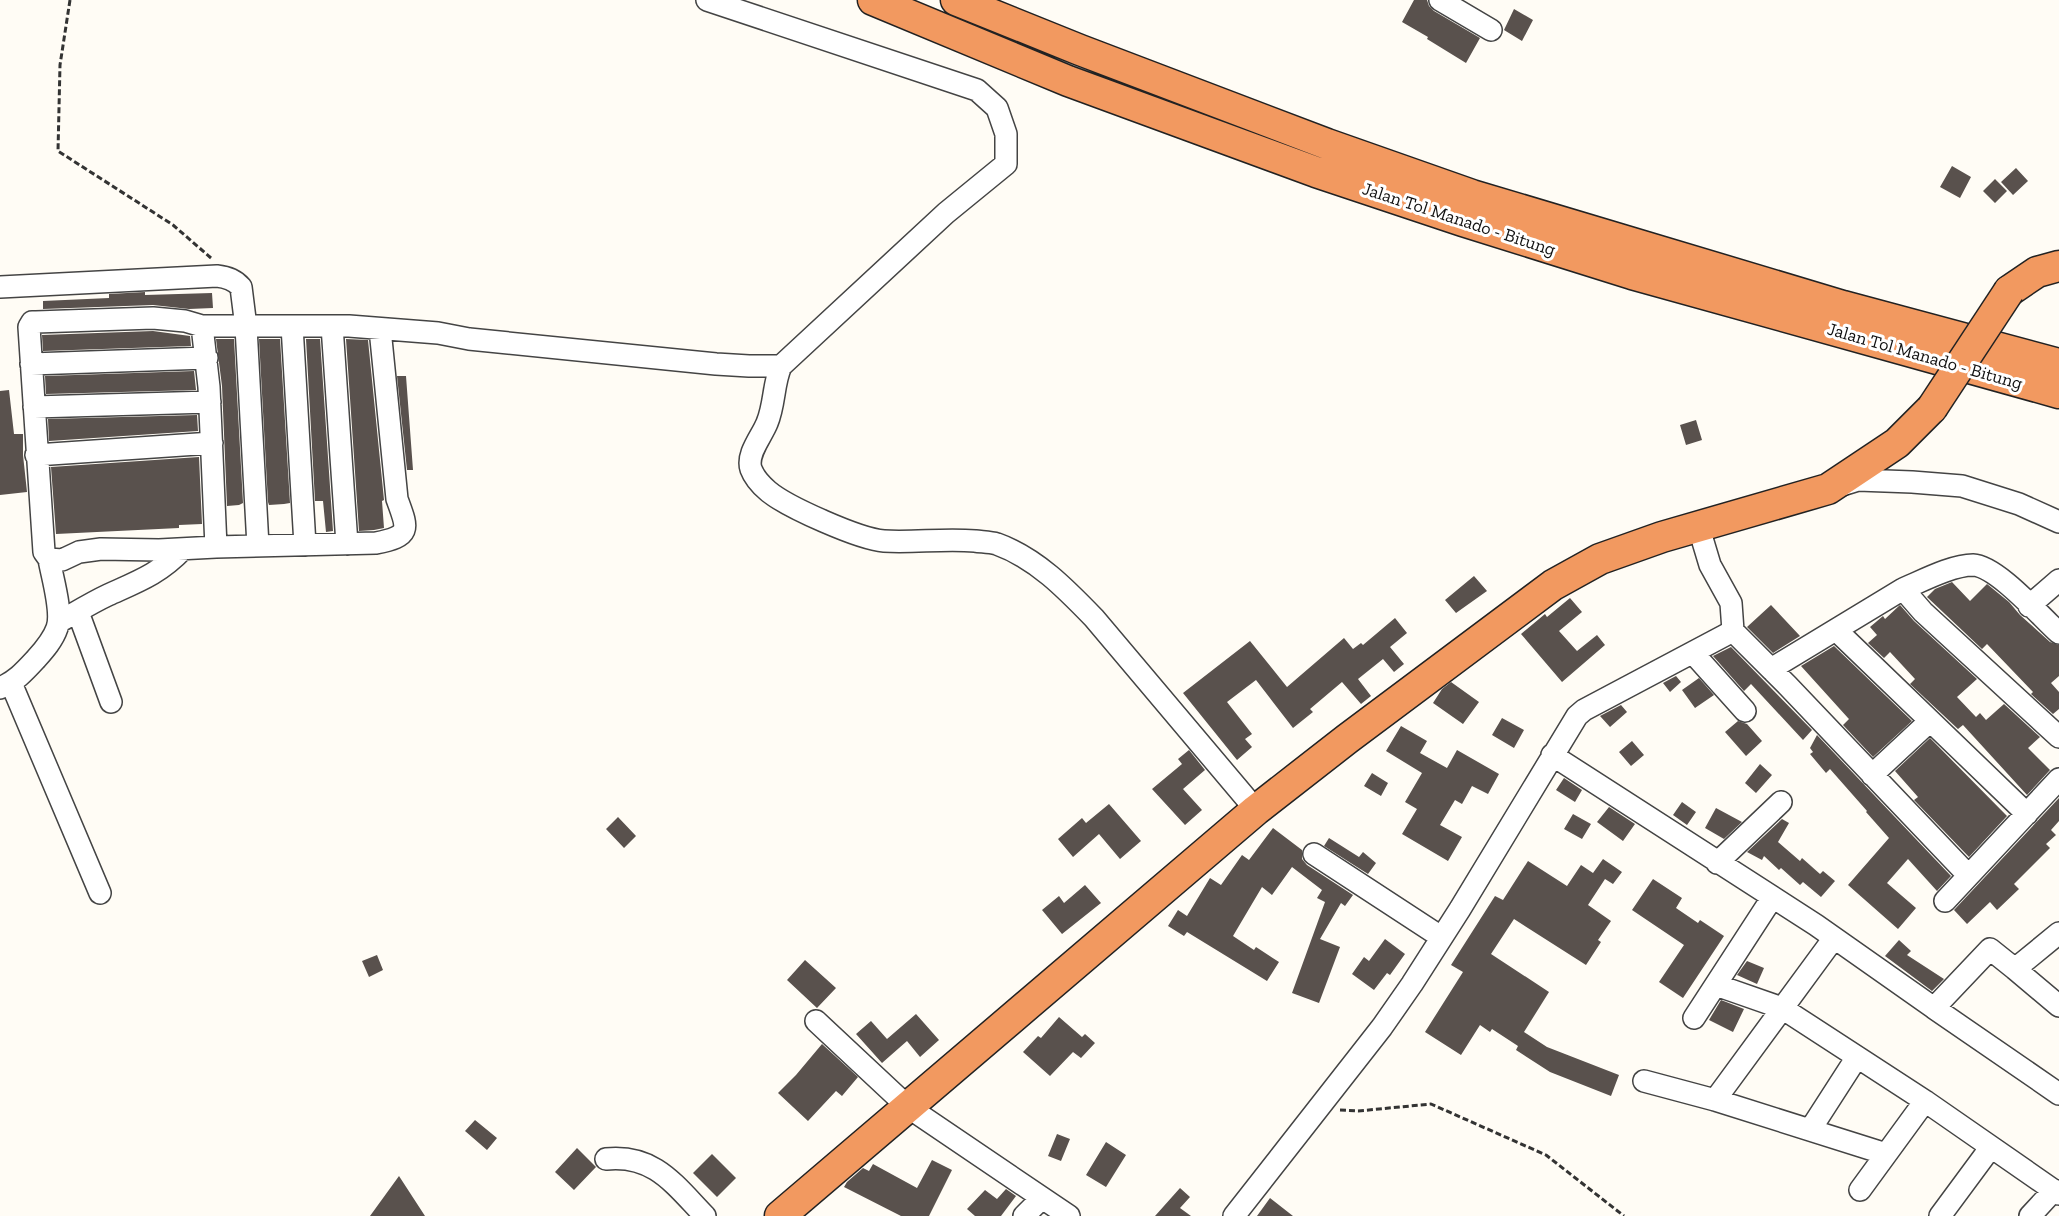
<svg xmlns="http://www.w3.org/2000/svg" width="2059" height="1216" font-family="'Zilla Slab',serif">
<style>
.building{fill:#59514d}
.lines{fill:none;stroke-linecap:round;stroke-linejoin:round}
.minor-casing{stroke:#444;stroke-width:24}
.highway-casing{stroke:#222;stroke-width:33}
.path{stroke:#333;stroke-width:3;stroke-dasharray:6 3;stroke-linecap:butt}
.minor{stroke:#fff;stroke-width:21}
.highway{stroke:#f29960;stroke-width:30}
.highway-bridge-casing{stroke:#222;stroke-width:33;stroke-linecap:butt}
.highway-bridge{stroke:#f29960;stroke-width:30}
.labels{text-anchor:middle;dominant-baseline:central;stroke-width:6;stroke-linejoin:round;paint-order:stroke}
.street-label{font-size:18px;fill:#111;stroke:#fff}
</style>
<rect width="100%" height="100%" fill="#fffcf5"/>
<path class="building" d="M1414,0H1427L1429,6L1434,11L1480,38L1466,63L1427,39L1428,37L1402,22Z
M1514,9L1533,20L1522,41L1504,30Z
M1952,166L1971,177L1960,198L1940,187Z
M2016,168L2028,181L2013,195L2001,182Z
M1995,179L2007,191L1995,203L1983,191Z
M145,292V295L212,293L213,308L189,309L153,305L43,309V301L109,298V294Z
M153,331L190,336L191,346L43,351L42,335Z
M216,339H234L243,503L239,505L227,506L222,386Z
M259,339H280L290,503L284,504L269,505L268,502Z
M306,339H320L333,531L326,532L323,501H315Z
M346,339L368,340L384,500L382,501L384,528L374,530L359,531Z
M194,371L196,390L46,394L45,376Z
M397,376H406L413,470H407Z
M9,390L14,434H23V455L27,492L0,495V391Z
M197,415L198,431L49,441L48,419Z
M1696,420L1702,440L1686,445L1680,425Z
M199,457L202,524L179,525V528L56,534L51,467Z
M1474,576L1487,591L1456,613L1445,600Z
M1952,582L1970,601L1987,584L2009,602L2020,615L2050,642L2059,645V676L2051,683L2059,692V709L2053,714L2031,694L2033,692L1987,644L1982,649L1927,597L1935,589Z
M1570,598L1582,612L1559,631L1577,651L1597,635L1605,645L1562,682L1521,634L1545,614L1547,617Z
M1771,605L1800,636L1773,653L1747,627Z
M1900,605L1914,621L1977,679L1957,697L1976,717L1980,713L1986,720L2004,704L2040,737L2028,748L2050,770L2027,795L1963,725L1958,729L1910,684L1915,679L1890,652L1884,658L1868,643L1877,635L1870,627L1883,616L1885,619Z
M1395,618L1407,633L1390,647L1404,664L1394,672L1383,659L1358,679L1371,696L1361,704L1342,682L1310,709L1313,712L1293,728L1256,680L1227,702L1252,734L1245,739L1252,747L1237,760L1183,693L1250,641L1287,687L1344,638L1353,649L1361,643L1363,645Z
M1834,646L1912,721L1873,757L1843,725L1849,719L1848,718L1801,666Z
M1731,647L1812,730L1803,740L1751,684L1744,691L1713,656Z
M1676,676L1681,682L1670,692L1663,683Z
M1699,678L1714,695L1695,708L1682,690Z
M1451,682L1479,702L1463,724L1433,703L1442,689Z
M1621,705L1627,712L1610,727L1600,716Z
M1502,718L1524,730L1514,748L1492,735Z
M1738,721L1747,724L1762,741L1746,756L1725,732Z
M1401,726L1427,741L1420,753L1447,768L1457,750L1499,774L1488,794L1472,786L1462,804L1455,800L1440,825L1462,837L1448,861L1402,834L1417,809L1405,802L1422,773L1386,751Z
M1817,735L1951,876L1937,891L1908,859L1887,883L1916,908L1898,929L1848,885L1889,838L1866,812L1867,811L1830,769L1826,773L1810,754L1813,752L1810,748Z
M1930,738L2007,816L1969,857L1914,800L1918,797L1895,771Z
M1632,741L1644,755L1631,766L1619,752Z
M1189,750L1205,770L1183,789L1202,810L1185,825L1152,789L1182,764L1178,759Z
M1760,764L1772,775L1756,793L1745,783Z
M1372,773L1388,783L1381,796L1364,786Z
M1564,778L1582,790L1575,802L1556,790Z
M2059,798V821L2051,830L2056,835L2046,844L2050,848L2014,884L2019,889L1997,910L1990,902L1967,924L1954,910Z
M1682,802L1696,812L1687,825L1673,815Z
M1109,804L1141,841L1120,859L1099,834L1073,857L1058,839L1082,818L1086,823Z
M1609,807L1635,824L1623,841L1597,822Z
M1716,808L1742,822L1724,839L1705,828Z
M1573,814L1591,824L1582,839L1564,829Z
M618,817L636,836L624,848L606,829Z
M1782,819L1789,823L1778,842L1800,861L1802,858L1820,874L1823,871L1835,881L1821,897L1803,882L1800,885L1781,868L1779,870L1764,856L1762,860L1747,852Z
M1273,828L1302,850V859L1307,865L1353,895L1345,906L1341,903L1320,939L1340,947L1319,1003L1292,993L1325,902L1317,898L1322,890L1292,867L1272,895L1262,887L1233,936L1254,950L1256,947L1279,962L1267,981L1187,932L1184,936L1168,926L1178,910L1187,916L1210,878L1221,885L1242,855L1249,860Z
M1329,838L1359,857L1363,852L1376,863L1368,874L1324,846Z
M1603,859L1622,872L1613,884L1605,879L1588,905L1611,921L1598,940L1601,942L1586,965L1514,919L1491,954L1549,992L1524,1032L1547,1047L1619,1075L1611,1096L1550,1072L1516,1050L1518,1046L1492,1029L1490,1032L1480,1025L1461,1055L1425,1032L1463,972L1451,965L1495,896L1503,900L1528,861L1567,886L1581,865L1593,873Z
M1653,879L1682,898L1676,908L1698,923L1700,920L1724,936L1683,998L1659,982L1684,945L1632,910Z
M1085,885L1101,903L1062,934L1042,910L1059,896L1064,903Z
M1385,939L1405,954L1390,975L1387,973L1374,990L1352,974L1364,957L1369,961Z
M1899,940L1911,951L1907,955L1944,979L1932,991L1885,956Z
M377,955L383,970L369,977L362,961Z
M805,960L836,988L817,1008L787,980Z
M1747,961L1764,968L1757,984L1737,975Z
M1721,1000L1744,1009L1733,1032L1709,1020Z
M916,1014L939,1040L920,1057L907,1041L882,1063L856,1034L871,1021L887,1039Z
M1059,1017L1082,1037L1085,1034L1095,1043L1081,1058L1073,1052L1050,1076L1023,1052L1038,1036L1041,1038Z
M822,1044L858,1077L842,1096L836,1091L808,1121L778,1093L796,1075Z
M475,1120L497,1138L487,1150L465,1131Z
M1057,1134L1070,1139L1061,1161L1048,1156Z
M1106,1142L1126,1155L1106,1187L1086,1175Z
M577,1148L596,1167L574,1190L555,1172Z
M712,1154L736,1178L717,1197L693,1173Z
M932,1160L952,1170L929,1216H901L844,1187L847,1182L863,1168L869,1171L873,1164L917,1188Z
M399,1176L425,1216H370Z
M1180,1188L1190,1197L1180,1208L1191,1216H1155Z
M1006,1189L1016,1196L1001,1216H975L967,1209L985,1190L997,1199Z
M1270,1198L1293,1216H1257Z"/>
<g class="lines">
<defs>
<path id="minor" d="M707,0L977,90L997,108L1006,134V164L946,213L781,366C773,384 775,404 767,423C762,436 746,454 751,469C754,477 761,485 768,491C787,507 859,539 884,541C914,543 944,538 975,541C982,542 990,542 997,544C1036,558 1066,589 1094,618L1256,810
M1440,0L1491,30
M0,287L217,276C227,277 235,280 241,287L246,327L258,546
M153,318L185,321L202,326L209,387L216,547L159,550L101,549L79,552L62,560L49,559L44,552L29,327L32,322H36Z
M202,326H349L438,333L469,339L716,364L749,366H781
M292,326L305,545
M332,326L347,544
M31,364L207,358
M34,407L210,402
M36,455L212,443
M1842,485L1858,480L1912,482L1962,486L2019,504L2059,522
M216,547L376,543C412,536 408,529 397,499L380,329
M2029,606L2059,580
M78,612L111,702
M59,622C75,613 91,603 108,595C139,581 159,574 183,549
M1836,630L2027,814
M1733,631L1788,686L1968,875
M2059,633C2040,616 1997,566 1973,565C1952,565 1922,581 1903,589L1923,612L2059,737
M1693,653L1745,711
M1771,669L1903,589
M11,683L100,893
M0,688C16,681 24,672 36,659C44,650 53,640 57,628C63,612 52,577 49,559
M1552,755L1816,925L1934,1008L1990,949L2015,969L2059,933
M1872,775L1930,721
M1314,854L1441,937
M1717,863L1781,802
M1945,901L2059,779
M2015,969L2059,1006
M1716,985L1782,1008L1925,1101L2059,1194
M1934,1008L2059,1094
M1694,1018L1772,898
M816,1021L908,1107L1069,1216
M1644,1081L1715,1100L1886,1154
M1715,1100L1834,938
M1810,1130L1857,1057
M606,1159C654,1154 674,1184 705,1216
M1860,1190L1925,1101
M1024,1216L1042,1198
M1234,1216L1382,1027L1412,984L1460,909L1577,716L1584,710L1733,631L1731,603L1710,565L1698,525
M1940,1216L1991,1147
M2030,1216L2054,1190"/>
<path id="highway" d="M873,0L1068,81L1316,172L1463,221L1632,274L2059,393
M956,0L1080,50L1327,144L1472,195L1843,306L2059,364
M2009,291L2037,272L2059,266
M780,1216L1256,810L1347,739L1553,585L1600,559L1662,537L1828,489L1897,443L1932,408"/>
</defs>
<use href="#minor" class="minor-casing"/>
<use href="#highway" class="highway-casing"/>
<path class="path" d="M70,0L60,65L58,151L173,225L211,258
M1340,1110L1358,1111L1431,1104L1546,1155L1624,1216"/>
<use href="#minor" class="minor"/>
<use href="#highway" class="highway"/>
<defs>
<path id="highway-bridge" d="M1932,408L2009,291"/>
</defs>
<use href="#highway-bridge" class="highway-bridge-casing"/>
<use href="#highway-bridge" class="highway-bridge"/>
</g>
<g class="labels">
<g class="street-label">
<text transform="translate(1459 219) rotate(18)">Jalan Tol Manado - Bitung</text>
<text transform="translate(1925 356) rotate(16)">Jalan Tol Manado - Bitung</text>
</g>
</g>
</svg>
